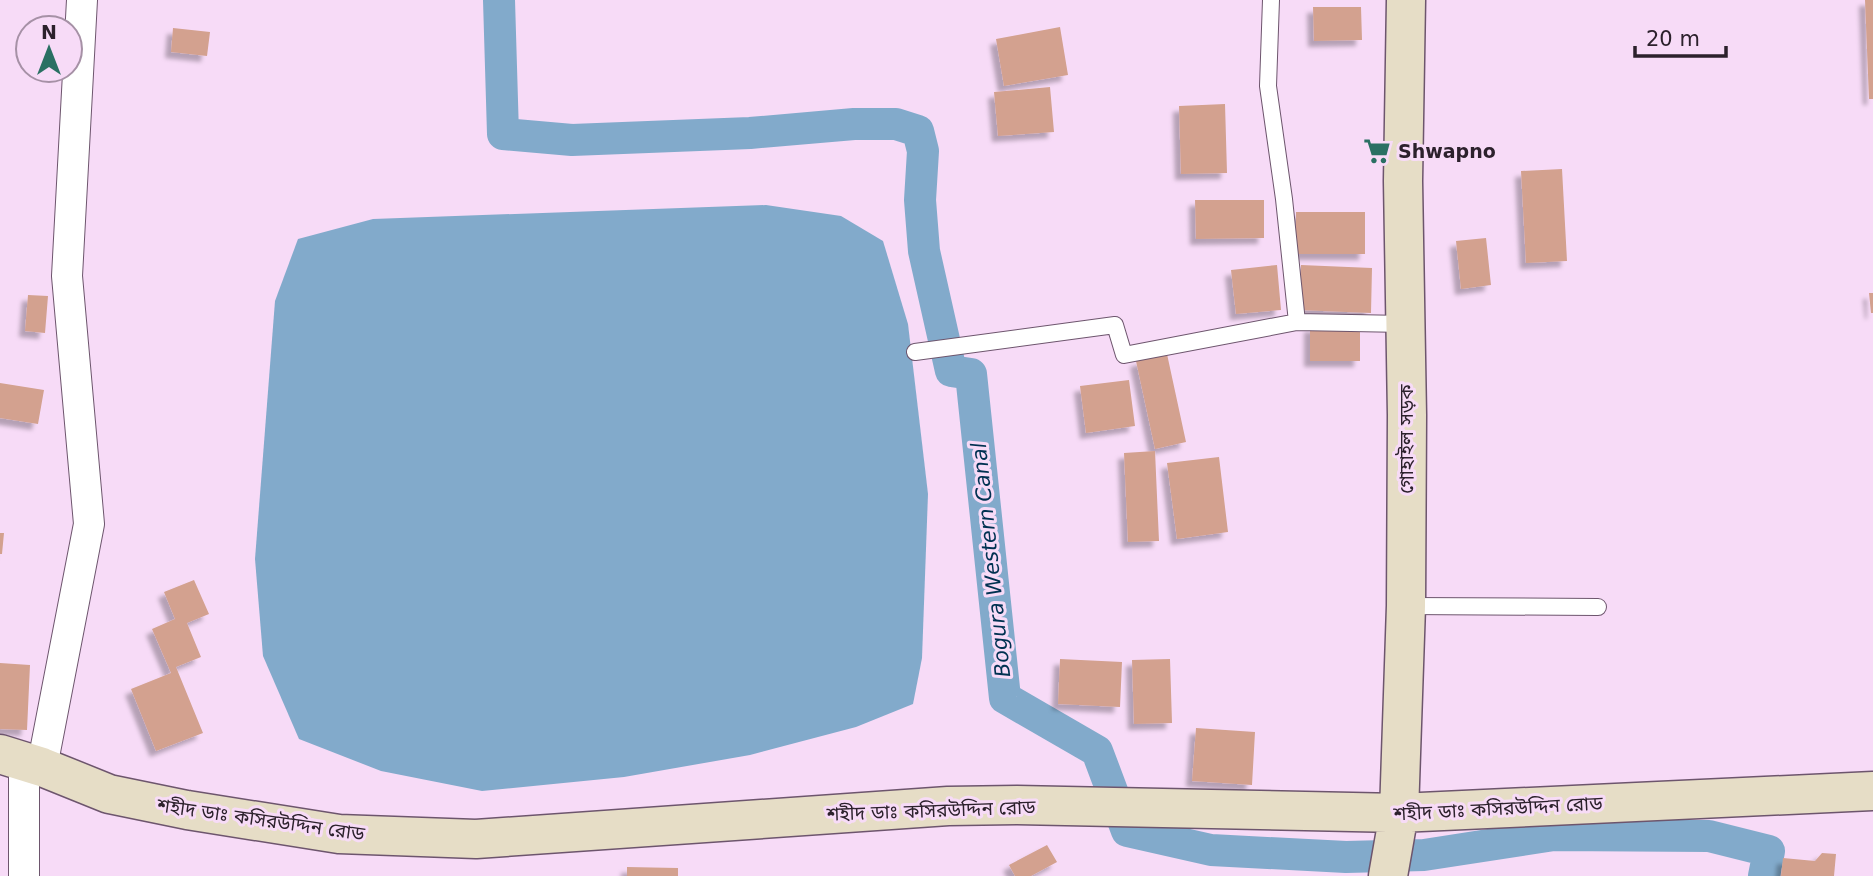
<svg xmlns="http://www.w3.org/2000/svg" width="1873" height="876" font-family="'DejaVu Sans','Noto Sans Bengali',sans-serif">
<style>
.water{fill:#82aacb}
.lines{fill:none;stroke-linecap:round;stroke-linejoin:round}
.canal{stroke:#82aacb;stroke-width:32}
.building{fill:#d3a18f;filter:url(#shadow)}
.lane-casing{stroke:#6d556d;stroke-width:18}
.street-casing{stroke:#6d556d;stroke-width:32}
.secondary-casing{stroke:#6d556d;stroke-width:41}
.lane{stroke:#fff;stroke-width:16}
.street{stroke:#fff;stroke-width:30}
.secondary{stroke:#e6ddc6;stroke-width:38}
.labels{text-anchor:middle;dominant-baseline:central;stroke-width:6;stroke-linejoin:round;paint-order:stroke}
.poi-label{font-size:19px;font-weight:bold;fill:#2c212c;stroke:#f7dbf7;text-anchor:start}
.street-label{font-size:19px;fill:#2c212c;stroke:#f7dbf7}
.water-label{font-size:21px;font-style:italic;fill:#003151;stroke:#f7dbf7}
</style>
<defs>
<filter id="shadow"><feDropShadow dx="-6" dy="6" stdDeviation="2" flood-color="#0004"/></filter>
</defs>
<rect width="100%" height="100%" fill="#f7dbf7"/>
<path class="water" d="M766,205L841,216L883,241L908,324L928,494L922,658L913,704L856,727L750,755L624,777L482,791L381,771L299,739L263,656L255,559L275,301L298,239L373,219Z"/>
<g class="lines">
<path class="canal" d="M499,0L503,134L572,140L750,133L854,124H896L918,131L923,151L920,200L924,251L951,371L971,374L1005,698L1097,751L1127,831L1211,850L1346,857L1424,855L1554,835L1709,836L1769,851L1764,876"/>
</g>
<path class="building" d="M1865,0H1873V99H1869Z
M1313,7H1361L1362,40L1314,41Z
M1060,27L1068,75L1004,86L996,39Z
M173,28L210,32L207,56L171,52Z
M1050,87L1054,132L998,136L994,92Z
M1225,104L1227,173L1181,174L1179,106Z
M1562,169L1567,261L1526,263L1521,171Z
M1195,200H1264V238L1196,239Z
M1296,212H1365V254H1296Z
M1486,238L1491,285L1461,289L1456,241Z
M1277,265L1281,310L1236,314L1231,270Z
M1301,265L1372,268L1371,313L1299,310Z
M1869,293H1873V313H1871Z
M28,295L48,296L45,333L25,331Z
M1310,326H1360V361H1310Z
M1167,354L1186,442L1155,449L1136,361Z
M1129,380L1135,426L1086,433L1080,386Z
M0,383L44,390L38,424L0,418Z
M1155,451L1159,541L1128,542L1124,453Z
M1219,457L1228,532L1177,539L1167,463Z
M0,533H4L2,554H0Z
M194,580L209,614L187,623L201,657L176,667L203,733L156,751L131,689L171,673L152,629L175,619L164,592Z
M1060,659L1122,662L1120,707L1058,704Z
M1170,659L1172,723L1134,724L1132,660Z
M0,663L30,665L27,730L0,729Z
M1196,728L1255,732L1252,785L1192,781Z
M1047,845L1057,862L1031,876H1015L1009,865Z
M1822,853L1836,854L1834,876H1781L1783,858L1815,861Z
M627,867L678,868V876H627Z"/>
<g class="lines">
<defs>
<path id="lane" d="M1271,0L1268,86L1284,199L1297,322
M915,352L1115,325L1124,355L1297,322L1405,324
M1406,606L1598,607"/>
<path id="street" d="M24,762V876
M42,767L89,524L67,276L82,0"/>
<path id="secondary" d="M0,754L42,767L109,794L187,810L339,834L476,839L948,806L1017,805L1399,813L1873,791
M1388,876L1399,813L1406,606L1407,415L1403,181L1406,0"/>
</defs>
<use href="#lane" class="lane-casing"/>
<use href="#street" class="street-casing"/>
<use href="#secondary" class="secondary-casing"/>
<use href="#lane" class="lane"/>
<use href="#street" class="street"/>
<use href="#secondary" class="secondary"/>
</g>
<defs>
<symbol id="supermarket-bare" viewBox="-9 -9 18 18"><path d="M-6-5.5h2.5l.6 2H6L4.5 2H-2.5L-4.4-4H-6ZM-1.5 3.2a1.3 1.3 0 1 0 .1 0ZM3 3.2a1.3 1.3 0 1 0 .1 0Z" fill="#2a7063" stroke="#f7dbf7" stroke-width="2.5" paint-order="stroke"/></symbol>
</defs>
<g fill-rule="evenodd">
<use href="#supermarket-bare" x="1358" y="132" width="38" height="38"/>
</g>
<g class="labels">
<g class="poi-label">
<text x="1398" y="151">Shwapno</text>
</g>
<g class="street-label">
<text transform="translate(1406 439) rotate(-90)">গোহাইল সড়ক</text>
<text transform="translate(1498 808) rotate(-3)">শহীদ ডাঃ কসিরউদ্দিন রোড</text>
<text transform="translate(931 810) rotate(-2)">শহীদ ডাঃ কসিরউদ্দিন রোড</text>
<text transform="translate(261 819) rotate(8)">শহীদ ডাঃ কসিরউদ্দিন রোড</text>
</g>
<g class="water-label">
<text transform="translate(991 560) rotate(-96)">Bogura Western Canal</text>
</g>
</g>
<g transform="translate(49 49)"><circle r="33" fill="#f7dbf7" stroke="#a691a6" stroke-width="2"/>
<path d="M0-5L12 26L0 18L-12 26Z" fill="#2a7063"/>
<text y="-10" font-size="19" font-weight="bold" text-anchor="middle" fill="#2c212c">N</text>
</g>
<path d="M1635 46v10h91v-10" fill="none" stroke="#2c212c" stroke-width="3.5"/>
<text x="1646" y="46" font-size="21" fill="#2c212c" stroke="#f7dbf7" stroke-width="5" paint-order="stroke">20 m</text>
</svg>
